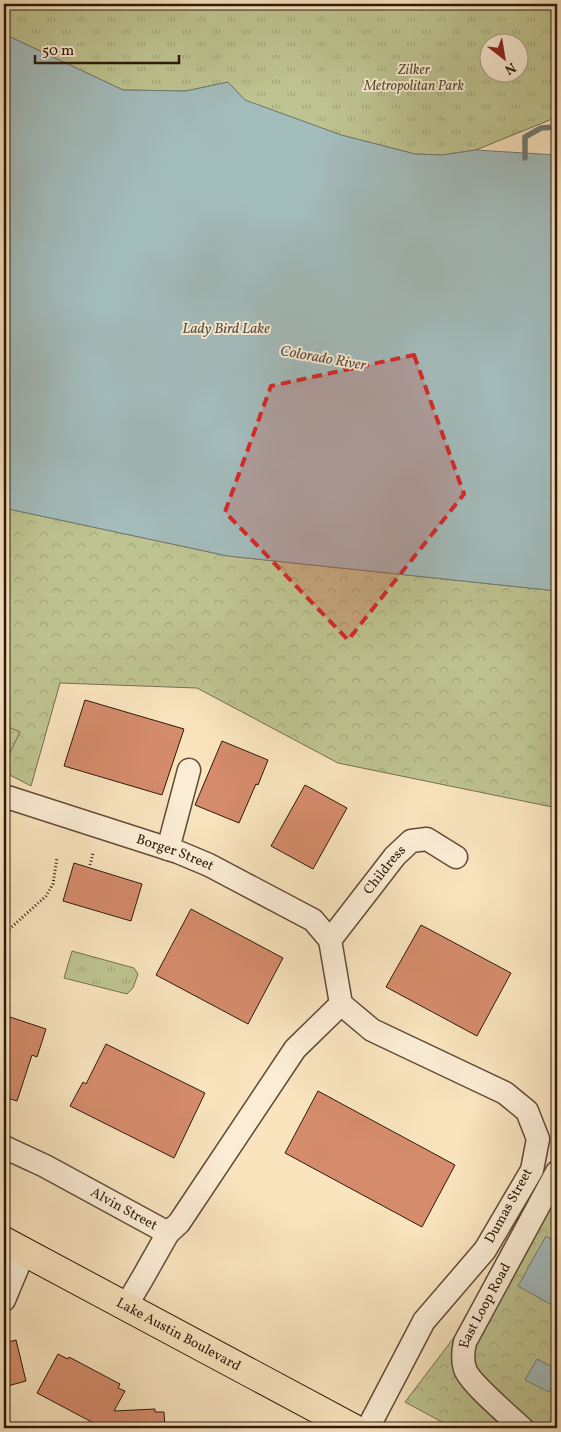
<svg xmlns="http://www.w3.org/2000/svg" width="561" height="1432" font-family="Vollkorn,serif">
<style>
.forest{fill:url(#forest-crowns);stroke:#766f4e}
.park{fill:url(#park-tufts);stroke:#766f4e;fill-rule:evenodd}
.garden{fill:url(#garden-dots);stroke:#766f4e}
.water{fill:#a3bcbc;stroke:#747b75}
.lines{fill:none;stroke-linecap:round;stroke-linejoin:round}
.stream{stroke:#747b75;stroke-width:5.5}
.building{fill:#d58c6c;stroke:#2e1a0b}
.minor-casing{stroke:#614c38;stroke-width:25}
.major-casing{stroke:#2e1a0b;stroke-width:30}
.path{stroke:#2e1a0b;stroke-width:3;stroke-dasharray:1 2.5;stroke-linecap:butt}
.minor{stroke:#fbedd5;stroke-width:22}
.major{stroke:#f9e4be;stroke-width:28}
.marked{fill:#d62828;fill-opacity:0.2;stroke:#d62828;stroke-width:4;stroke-dasharray:10 6;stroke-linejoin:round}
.labels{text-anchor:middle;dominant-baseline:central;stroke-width:4;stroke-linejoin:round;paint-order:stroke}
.park-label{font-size:14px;font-style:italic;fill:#594d33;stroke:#fbedd5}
.street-label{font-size:14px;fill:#2e1a0b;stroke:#fbedd5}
.water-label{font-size:15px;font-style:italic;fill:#575349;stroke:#fbedd5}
</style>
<defs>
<pattern id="forest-crowns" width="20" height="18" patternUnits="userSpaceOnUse" patternTransform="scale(1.25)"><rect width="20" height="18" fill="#bec491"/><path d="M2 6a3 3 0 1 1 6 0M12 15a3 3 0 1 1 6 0" fill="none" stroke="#a4a87c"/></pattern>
<pattern id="park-tufts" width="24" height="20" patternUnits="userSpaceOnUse" patternTransform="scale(1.25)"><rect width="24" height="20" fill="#bec491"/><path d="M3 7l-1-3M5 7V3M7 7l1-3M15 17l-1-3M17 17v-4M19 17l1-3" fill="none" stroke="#a4a87c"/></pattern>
<pattern id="garden-dots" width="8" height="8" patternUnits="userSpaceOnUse" patternTransform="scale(1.25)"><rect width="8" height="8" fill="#bec491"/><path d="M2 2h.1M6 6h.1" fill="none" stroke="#a4a87c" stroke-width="1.8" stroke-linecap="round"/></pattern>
</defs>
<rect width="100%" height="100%" fill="#f9e4be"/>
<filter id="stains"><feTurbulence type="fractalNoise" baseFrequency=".004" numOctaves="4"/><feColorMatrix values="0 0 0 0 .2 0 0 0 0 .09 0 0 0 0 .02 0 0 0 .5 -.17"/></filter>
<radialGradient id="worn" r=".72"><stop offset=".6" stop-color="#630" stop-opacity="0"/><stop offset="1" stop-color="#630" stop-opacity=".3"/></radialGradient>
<path class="forest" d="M4,508L228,556L557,591V808L338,763L197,688L60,683L31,786L4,772Z
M557,1178V1428H453L405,1402L490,1290Z"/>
<path class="park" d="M4,4H557V117L476,150L442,155L415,154L341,135L244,100L228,82L186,91L123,90L4,34ZM488,42H518V72H488Z
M72,951L134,968L138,974L133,988L127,994L64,978Z"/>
<path class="garden" d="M4,725L20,732L4,765Z"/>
<path class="water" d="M4,34L123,90L186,91L228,82L245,100L341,135L415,154L442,155L476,150L557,155V591L228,556L4,508Z
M546,1236L557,1243V1308L518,1286Z
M537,1359L557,1369V1376L549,1392L525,1380Z"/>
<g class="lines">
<path class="stream" d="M525,158V137L541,128L557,127"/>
</g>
<path class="building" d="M85,700L184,729L162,795L64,766Z
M222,741L268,760L258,785L256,784L239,823L195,805Z
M305,785L347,808L313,869L271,846Z
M74,863L142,884L131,921L63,901Z
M191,909L283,958L248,1024L156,975Z
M421,925L511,973L477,1036L386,987Z
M4,1015L46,1029L37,1057L32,1055L17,1101L4,1097Z
M106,1044L205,1093L174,1158L70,1106L83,1082L86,1084Z
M318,1091L455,1165L422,1227L285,1153Z
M16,1340L26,1381L4,1387V1343Z
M58,1354L68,1359L69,1357L120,1384L118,1388L125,1391L114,1411L155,1409V1412H164L165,1428H103L37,1393Z"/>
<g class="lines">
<defs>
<g id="minor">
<path id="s1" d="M4,796L178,852L209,865L313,920L330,940L341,1004L372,1030L505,1093L527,1111L538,1139L532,1170L485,1250L424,1321L368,1428"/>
<path d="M168,849L189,770"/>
<path id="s2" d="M330,940L395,856L411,841L427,839L456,857"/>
<path id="s3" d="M4,1147L45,1166L168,1233L142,1279L126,1306"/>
<path d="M168,1233L179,1223L295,1049L341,1004"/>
<path d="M4,1300L24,1252"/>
<path id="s4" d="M522,1428C510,1417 469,1382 465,1369C462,1360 463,1351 465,1342L557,1172"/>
</g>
<g id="major">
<path id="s5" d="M4,1241L353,1428"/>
</g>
</defs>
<use href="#minor" class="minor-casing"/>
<use href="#major" class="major-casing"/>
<path class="path" d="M90,865L93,853
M4,934L46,896L53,884L57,858
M392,1426L400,1424L408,1428"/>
<use href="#minor" class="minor"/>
<use href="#major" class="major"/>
</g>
<path class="marked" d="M414,355L464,494L348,640L225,512L271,386Z"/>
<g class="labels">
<g class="park-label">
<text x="414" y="70">Zilker<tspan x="414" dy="16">Metropolitan Park</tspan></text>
</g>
<g class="street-label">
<text stroke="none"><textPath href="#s1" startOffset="180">Borger Street</textPath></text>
<text stroke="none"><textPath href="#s2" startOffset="89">Childress</textPath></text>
<text transform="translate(509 1206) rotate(-61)">Dumas Street</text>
<text stroke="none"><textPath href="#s3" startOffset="135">Alvin Street</textPath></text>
<text stroke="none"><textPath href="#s4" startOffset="151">East Loop Road</textPath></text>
<text stroke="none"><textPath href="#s5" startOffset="198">Lake Austin Boulevard</textPath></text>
</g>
<g class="water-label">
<text x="226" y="329">Lady Bird Lake</text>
<text transform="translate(323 359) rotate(10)">Colorado River</text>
</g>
</g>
<rect width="561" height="1432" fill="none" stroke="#f9e4be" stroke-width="20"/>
<rect x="5" y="5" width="551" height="1422" fill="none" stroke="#2e1a0b" stroke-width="2.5"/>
<rect x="10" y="10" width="541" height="1412" fill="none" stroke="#2e1a0b"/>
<g transform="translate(504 58) rotate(149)"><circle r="24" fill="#fbedd5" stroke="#a99984"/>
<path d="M0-4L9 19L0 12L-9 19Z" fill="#8f2418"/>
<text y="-8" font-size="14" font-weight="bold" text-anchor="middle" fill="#2e1a0b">N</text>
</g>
<path d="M35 55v8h144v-8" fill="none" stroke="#2e1a0b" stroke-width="2.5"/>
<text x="42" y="55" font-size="15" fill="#2e1a0b" stroke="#fbedd5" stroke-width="4" paint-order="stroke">50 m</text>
<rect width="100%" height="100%" filter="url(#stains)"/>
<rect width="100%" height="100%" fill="url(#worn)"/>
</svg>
